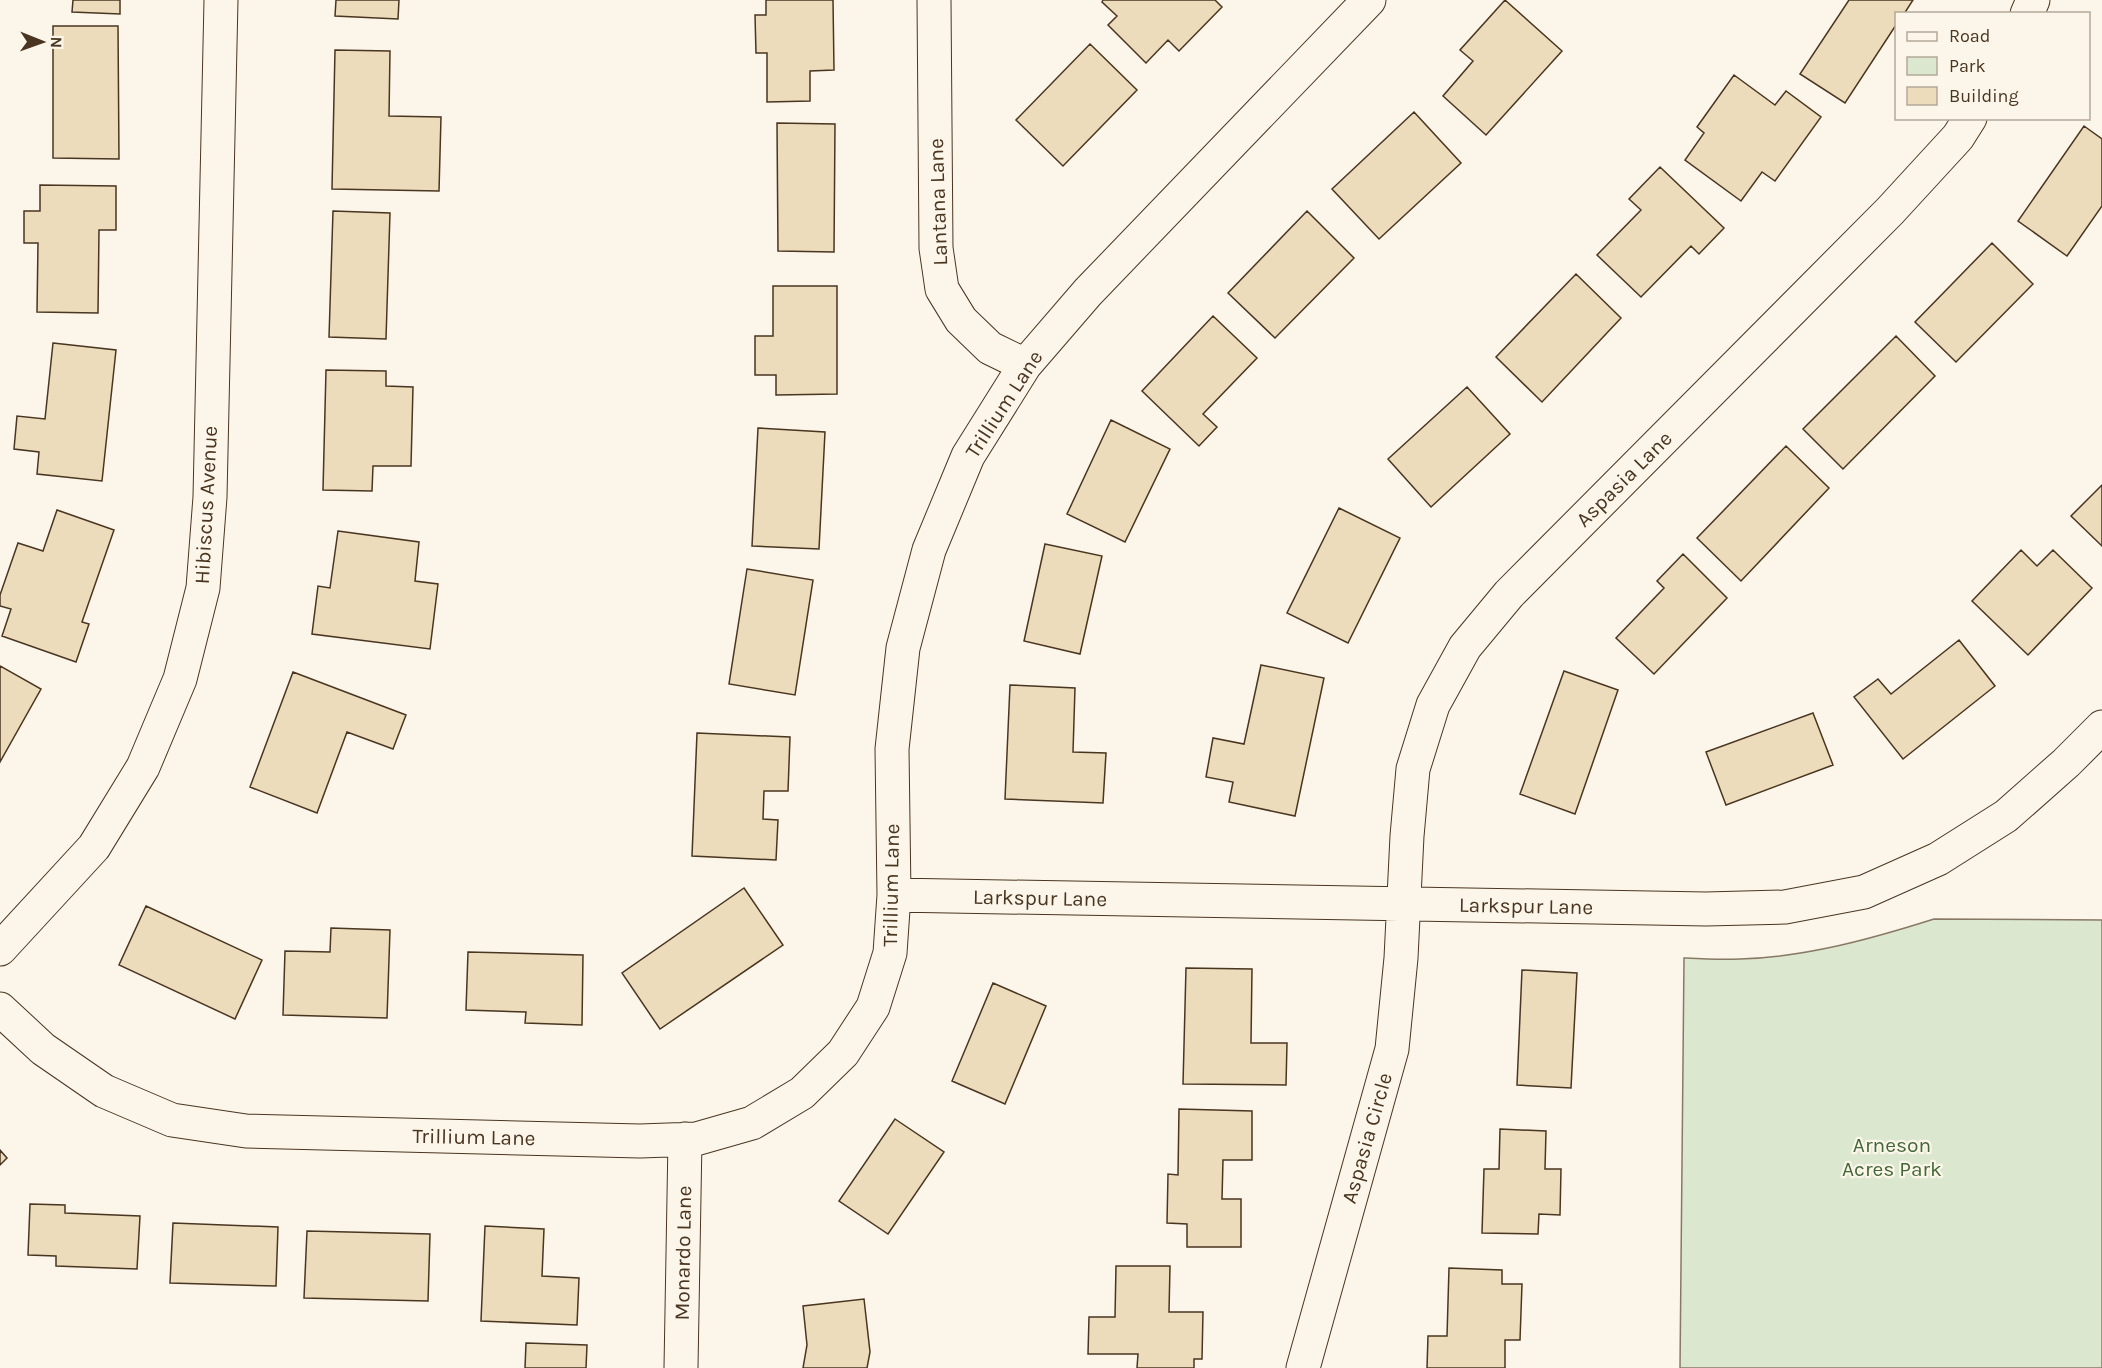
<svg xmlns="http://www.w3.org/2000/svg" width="2102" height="1368" font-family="Karla,sans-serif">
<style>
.green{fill:#dce7d0;stroke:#887966;stroke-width:1.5}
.building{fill:#ecdcbc;stroke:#4a3520;stroke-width:1.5}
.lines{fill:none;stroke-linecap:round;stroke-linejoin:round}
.minor-casing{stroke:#4a3520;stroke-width:35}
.minor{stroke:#fbf6e9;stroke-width:33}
.labels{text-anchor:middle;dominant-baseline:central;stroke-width:4.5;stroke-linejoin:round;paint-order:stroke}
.street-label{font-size:21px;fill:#4a3520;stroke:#fbf6e9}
.park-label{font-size:21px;fill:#436837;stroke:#fbf6e9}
</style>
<rect width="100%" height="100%" fill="#fbf6e9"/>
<path class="green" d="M1934,919L2102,920V1368H1680L1684,958C1703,959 1721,960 1740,959C1806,957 1871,939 1934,919Z"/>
<path class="building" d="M73,0H120V14L72,12Z
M336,0H399L398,19L335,16Z
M766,0H833L834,70L810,71V101L767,102V53H756L755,15H766Z
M1103,0H1215L1222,7L1179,51L1168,40L1146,63L1108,25L1117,16L1102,2Z
M1505,0L1562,51L1486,135L1443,96L1473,61L1460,50Z
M1849,0H1913L1904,14H1896V25L1845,103L1800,74Z
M53,26H118L119,159L53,158Z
M1090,44L1137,90L1063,166L1016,120Z
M335,50L390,51L389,116L441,117L439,191L332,189Z
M1734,75L1775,105L1786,91L1821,117L1775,181L1762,172L1741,201L1685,160L1704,133L1697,127Z
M1414,112L1461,163L1379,239L1332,189Z
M777,123L835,124L834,252L778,251Z
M2084,126L2102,139V206L2067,256L2018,221Z
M1660,167L1724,228L1699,254L1691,246L1641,297L1597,255L1641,210L1629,199Z
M40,185L116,186V230H99L98,313L37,312L38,243H24V211H40Z
M333,211L390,213L386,339L329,337Z
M1307,211L1354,258L1275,338L1228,293Z
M1992,243L2033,284L1956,362L1915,322Z
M1576,274L1621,318L1542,402L1496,357Z
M773,286H837V394L776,395V375H755V336H773Z
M1213,316L1257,358L1203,414L1217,427L1199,446L1142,391Z
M1896,336L1935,376L1843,469L1803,429Z
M53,343L116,350L102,481L37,474L39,452L14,449L17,416L45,419Z
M326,370L386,371V386L413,387L411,466H373L372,491L323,490Z
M1467,387L1510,434L1431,507L1388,459Z
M1111,420L1170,449L1125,542L1067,514Z
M758,428L825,432L819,549L752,546Z
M1786,446L1829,488L1741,581L1697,538Z
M2102,485V546L2071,516Z
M1339,508L1400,538L1348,643L1287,613Z
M57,510L114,530L82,622L89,624L76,662L2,636L11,609L0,606V595L18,543L43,551Z
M338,531L419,542L415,581L438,584L430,649L312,634L318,586L330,588Z
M1045,544L1102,556L1080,654L1024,641Z
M2021,550L2037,566L2053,550L2092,588L2028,655L1972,601Z
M1683,554L1727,598L1654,674L1616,638L1664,588L1657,581Z
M747,569L813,580L795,695L729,684Z
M1959,640L1995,686L1903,759L1854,697L1878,679L1891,694Z
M1261,665L1324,678L1295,816L1229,802L1233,782L1206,777L1213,738L1244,744Z
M0,666L41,689L0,762Z
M1564,671L1618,690L1575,814L1520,794Z
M293,672L406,715L393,749L347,732L317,813L250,787Z
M1010,685L1075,688L1073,752L1106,753L1103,803L1005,799Z
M1813,713L1833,765L1726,805L1706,752Z
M697,733L790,737L788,791H764L763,819L778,820L776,860L692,856Z
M744,888L783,945L660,1029L622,973Z
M146,906L262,960L235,1019L119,965Z
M331,928L390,930L387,1018L283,1015L285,951L330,952Z
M468,952L583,955L582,1025L525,1023L526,1012L466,1010Z
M1186,968L1252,969L1251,1043H1287L1286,1085L1183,1084Z
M1522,970L1577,973L1571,1088L1517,1085Z
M993,983L1046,1006L1005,1104L952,1081Z
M1179,1109L1252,1111V1160H1223L1222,1199H1241V1247H1187V1224L1167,1223L1168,1174L1178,1175Z
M895,1119L944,1152L888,1234L839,1201Z
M1500,1129L1546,1131L1545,1169H1561L1560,1215L1539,1214L1538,1234L1482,1233L1484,1169H1499Z
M0,1150L7,1158L0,1165Z
M30,1204L65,1205V1213L140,1216L137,1269L56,1266V1256L28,1255Z
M173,1223L278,1227L276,1286L170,1283Z
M485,1226L544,1229L542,1276L579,1278L577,1325L481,1321Z
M307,1231L430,1234L428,1301L304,1298Z
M1116,1266H1170L1169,1312H1203L1202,1359H1194V1368H1137L1138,1354H1088L1089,1317H1115Z
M1449,1268L1502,1270V1284H1522L1520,1340H1505V1368H1427L1428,1336H1447Z
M864,1299L870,1352L867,1368H803L807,1345L803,1306Z
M526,1343L587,1345L586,1368H525Z"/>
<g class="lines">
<defs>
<path id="minor" d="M934,0L936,248L942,289L961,320L990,348L1025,365
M2027,14L2033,0
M894,895L1706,909L1785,907L1864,892L1938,859L2006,816L2066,763L2102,727
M0,949L94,847L143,767L180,679L203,588L210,497L221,0
M0,1009L43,1049L104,1091L172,1120L246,1131L640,1141L696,1139L752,1123L802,1093L843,1053L873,1007L890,953L894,895L892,749L903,648L929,550L968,456L1025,365L1088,292L1369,0
M681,1368L685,1139
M1303,1368L1392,1049L1401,958L1407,836L1413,769L1433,705L1465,647L1509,594L1890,211L1958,137L1970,118"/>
</defs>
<use href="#minor" class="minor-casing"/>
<use href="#minor" class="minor"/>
</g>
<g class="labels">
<g class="street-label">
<text transform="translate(938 202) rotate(-92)">Lantana Lane</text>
<text transform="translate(1004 404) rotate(-57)">Trillium Lane</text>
<text transform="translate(1624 479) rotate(-45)">Aspasia Lane</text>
<text transform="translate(206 505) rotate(-87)">Hibiscus Avenue</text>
<text transform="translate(891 885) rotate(-89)">Trillium Lane</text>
<text transform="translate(1040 898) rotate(1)">Larkspur Lane</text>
<text transform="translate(1526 906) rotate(1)">Larkspur Lane</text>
<text transform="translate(474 1137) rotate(1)">Trillium Lane</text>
<text transform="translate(1367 1138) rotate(-74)">Aspasia Circle</text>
<text transform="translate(683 1253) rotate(-89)">Monardo Lane</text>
</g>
<g class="park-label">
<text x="1892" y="1145">Arneson<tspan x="1892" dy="24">Acres Park</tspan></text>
</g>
</g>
<rect x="1895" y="12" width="195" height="108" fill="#fbf6e9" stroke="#b4a999" stroke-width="1.5"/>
<rect x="1907" y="32" width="30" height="9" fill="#fbf6e9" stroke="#b4a999" stroke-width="1.5"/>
<text x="1949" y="42" font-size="18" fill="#4a3520">Road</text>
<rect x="1907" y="57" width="30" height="18" fill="#dce7d0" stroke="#b4a999" stroke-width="1.5"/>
<text x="1949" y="72" font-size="18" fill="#4a3520">Park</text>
<rect x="1907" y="87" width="30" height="18" fill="#ecdcbc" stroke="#b4a999" stroke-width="1.5"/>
<text x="1949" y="102" font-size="18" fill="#4a3520">Building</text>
<g transform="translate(42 42) rotate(91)" stroke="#fbf6e9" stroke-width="4.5" paint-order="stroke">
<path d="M0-4.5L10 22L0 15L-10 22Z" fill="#4a3520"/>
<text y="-9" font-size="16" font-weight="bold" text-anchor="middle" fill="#4a3520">N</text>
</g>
</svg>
